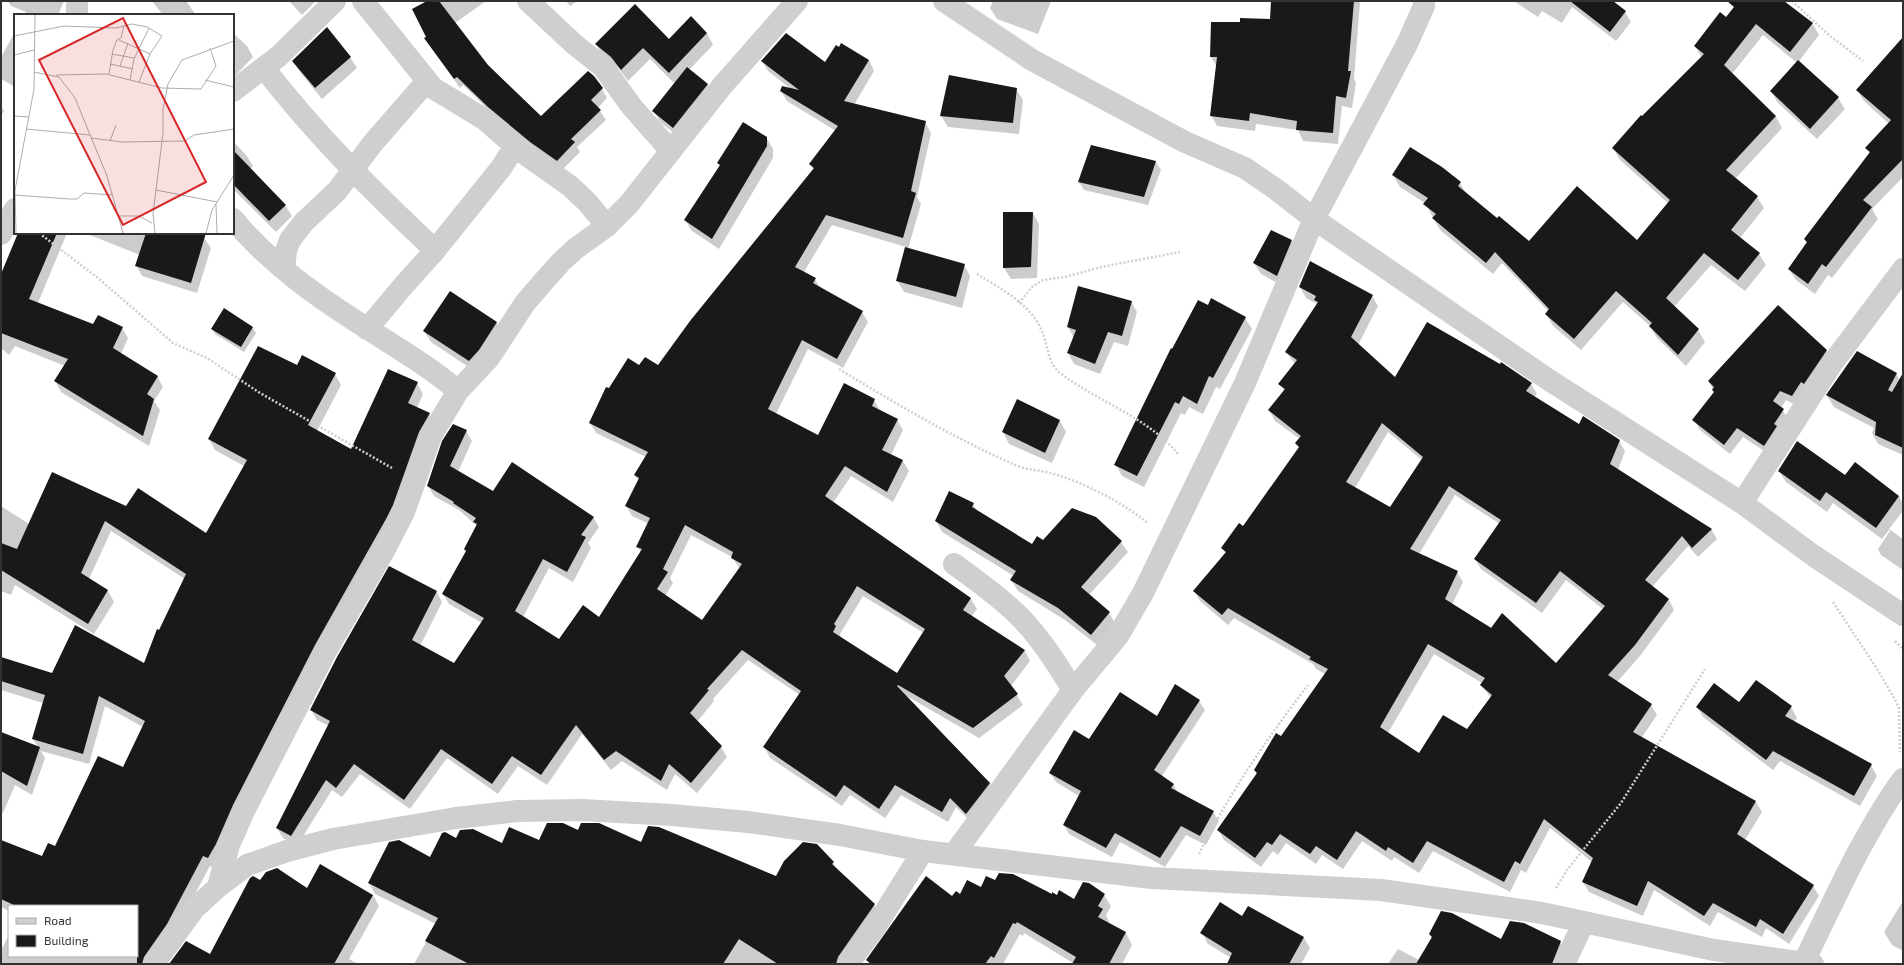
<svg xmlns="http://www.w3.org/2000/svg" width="1904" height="965" font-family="'Exo 2',sans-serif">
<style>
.shadow{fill:#0003;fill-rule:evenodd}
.building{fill:#191919;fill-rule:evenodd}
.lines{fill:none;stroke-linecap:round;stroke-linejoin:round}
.path{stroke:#cfcfcf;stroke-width:2.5;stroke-dasharray:2 2;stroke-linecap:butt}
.street{stroke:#cfcfcf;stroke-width:22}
.inset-road{fill:none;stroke:#adadad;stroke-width:1}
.view{fill:#d62828;fill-opacity:0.15;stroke:#d62828;stroke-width:2}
.inset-edge{fill:none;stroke:#323232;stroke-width:2}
</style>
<rect width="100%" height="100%" fill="#fff"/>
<path class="shadow" d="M8,1H64L58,15H25L26,12L11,6Z
M152,1H186L196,15H163Z
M289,1H316L302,15Z
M429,1H486L455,23L487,65L541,117L602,89L607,98L598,108L606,120L577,147L580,152L562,170L495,116L463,85L460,88L425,39L428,37Z
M566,1H577L570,6Z
M993,1H1051L1038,34L997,19L990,8Z
M1272,1L1360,2L1354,79L1356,83L1352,108L1342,106L1338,144L1303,141L1298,130L1256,124L1255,131L1217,126L1211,115L1217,67L1211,57L1241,23L1271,20Z
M1514,1H1611L1625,12L1631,22L1616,41L1572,7L1562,23L1542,11L1538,17Z
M1740,1H1783L1812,23L1819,35L1799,61L1838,98L1845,109L1817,139L1778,103L1771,91L1797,63L1763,35L1732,74L1776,117L1782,128L1735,179L1757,197L1764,208L1740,238L1759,254L1766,265L1745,291L1711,265L1674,307L1698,330L1705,342L1686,366L1657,338L1650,326L1623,302L1581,350L1553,326L1546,314L1548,311L1502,263L1493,274L1440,230L1425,203L1400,187L1393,175L1460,183L1467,195L1497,220L1529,242L1638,241L1668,203L1620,160L1613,148L1702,58L1695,46L1727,18Z
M15,32V87L1,79V57Z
M233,33L247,46L253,57L233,78Z
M707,33L713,45L689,70L707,84L714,95L680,138L660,122L654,111L675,84L650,59L628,81L619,69L602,55L596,44L669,40Z
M1903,38V177L1872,209L1878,219L1832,278L1828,275L1815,294L1796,280L1789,269L1807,243L1805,239L1870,154L1866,148L1889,124L1864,101L1857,90Z
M350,57L357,68L322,99L300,72L293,61Z
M869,60L874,71L854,105L925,122L931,133L917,197L921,204L908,249L964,265L970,276L962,308L904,292L897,280L906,247L832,225L804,272L815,279L820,288L862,312L868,322L843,368L808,349L776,414L818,436L874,400L880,411L897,420L903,430L891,455L903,461L909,471L893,502L851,476L833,503L971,599L977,609L971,617L1025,651L1030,661L1011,686L1023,705L979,738L905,695L990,783L995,794L973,824L956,807L948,822L901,795L885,818L850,795L842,806L770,758L765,748L800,695L748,660L713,699L714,701L697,722L721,747L727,757L697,793L675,774L667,790L622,761L611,770L582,734L547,785L518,766L498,794L447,758L410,809L360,774L342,797L332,790L297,846L283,838L277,828L329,726L317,720L311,710L390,568L437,592L442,602L420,646L454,664L482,623L449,604L443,594L466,552L465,549L477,526L459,510L434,496L428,486L466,431L472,441L458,472L494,492L593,517L599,527L588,543L591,548L573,582L549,568L523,617L559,640L599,618L641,553L638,547L649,524L632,516L626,506L639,481L635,475L646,457L596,433L590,423L610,390L640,366H659L814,170L810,164L836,131L787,101L781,91L791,89L768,71L762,61L825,63ZM691,535L732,557L740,569L702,622L665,596L673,583L670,578ZM863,596L924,633L898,675L841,638L840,634Z
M1016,89L1023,100L1019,134L948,127L941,116Z
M1,106L4,111L1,116Z
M766,137L773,149V158L719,249L692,231L685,220L720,166L719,163Z
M233,141L246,155L253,166L250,169L285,205L292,216L276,232L233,189Z
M1156,162L1161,170L1148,205L1084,190L1079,182Z
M1033,213L1039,224L1037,278L1011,279L1004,268Z
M33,233H67L38,303L94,325L122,328L128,338L121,354L157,376L163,387L154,401L160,410L149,446L61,392L55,381L65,366L15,346L9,355L1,348V274Z
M85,233H190L204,238L211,248L197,293L142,276L136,265L140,255Z
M1291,241L1297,252L1283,286L1261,274L1254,263Z
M1300,287L1372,296L1378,306L1358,345L1396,379L1531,384L1537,394L1534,398L1579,425L1619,441L1625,451L1618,470L1711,529L1717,539L1698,557L1688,546L1652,587L1669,600L1674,610L1640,656L1617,682L1651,705L1657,715L1642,737L1756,802L1762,812L1745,840L1813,886L1819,896L1789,944L1766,928L1762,937L1718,912L1710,926L1654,890L1643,916L1589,892L1583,882L1592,862L1550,828L1526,873L1521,870L1510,892L1433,851L1419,873L1394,857L1392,861L1362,841L1343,869L1322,855L1316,864L1286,843L1278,855L1273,851L1261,867L1224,840L1218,830L1257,775L1255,770L1282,738L1325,674L1316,669L1313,664L1234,618L1228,625L1200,601L1194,591L1226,554L1222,548L1244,527L1299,448L1296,443L1300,439L1275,421L1269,410L1284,391L1280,384L1295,364L1286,352L1317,304L1306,298ZM1388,432L1422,460L1390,509L1355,488ZM1455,495L1500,524L1475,559L1481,569L1542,613L1566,580L1604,610L1556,664L1452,605L1463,582L1457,572L1419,554ZM1434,654L1482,683L1481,685L1491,698L1468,731L1419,754L1388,733Z
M450,292L497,323L503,334L476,372L431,342L424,331Z
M1131,301L1137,312L1128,346L1114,342L1100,374L1074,364L1068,353L1074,338L1068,327Z
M1208,306L1245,318L1252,329L1220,389L1216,387L1203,414L1189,407L1185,415L1181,413L1144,487L1122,476L1116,465L1173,350Z
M253,328L256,333L244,352L215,334L212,329Z
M1826,350L1832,361L1798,406L1786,400L1781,408L1789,420L1770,455L1743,437L1730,454L1700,430L1694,420L1715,393L1709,381Z
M297,366L335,374L341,385L317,431L352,450L417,383L423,394L417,408L429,414L436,425L399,516L215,869L210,866L173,935L153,964H1V950L9,935V956H137V906H9V911L1,907V870L43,858L55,848L124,769L143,727L105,706L89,764L41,751L45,758L32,795L15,785L3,813L1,812V733L38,747L33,739L43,703L1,690V658L52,674L145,664L185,579L111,531L89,579L108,591L114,602L94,634L15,585L11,595L1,591V506L29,524L127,507L207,534L244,466L215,450L209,439Z
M1896,373L1903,385V455L1878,444L1872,433L1874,428L1834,407L1827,396Z
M1017,401L1060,421L1066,432L1052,463L1009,444L1003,432Z
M1779,471L1845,477L1899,496L1903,504V511L1889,529L1903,539V570L1881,555L1878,549L1890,531L1889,530L1882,539L1833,503L1827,512L1786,482Z
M973,504L978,512L1033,546L1043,541L1121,542L1128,552L1089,595L1109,613L1115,623L1097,645L1065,620L1018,591L1011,580L1014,576L942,532L936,521Z
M1756,681L1791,707L1797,718L1794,722L1871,765L1877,776L1860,806L1780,761L1773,770L1703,717L1697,707L1739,703Z
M1199,701L1205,710L1162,776L1173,784L1178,792L1213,812L1219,821L1206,845L1186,835L1165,867L1120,842L1112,857L1069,834L1064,825L1079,796L1056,782L1050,773L1089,740L1157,718Z
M578,831L642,844L776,877L833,863L839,873L874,905L880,916L847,964H414L436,924L375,894L369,883L431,858L457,839L502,845L539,842Z
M261,881L307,889L373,895L379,906L349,959L358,964H171L211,956Z
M996,882L1074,900L1104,895L1111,906L1106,915L1109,921L1108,923L1126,933L1132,945L1122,964H1073V963L1024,933L1023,936L1020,934L1003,964H870L868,960L952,898Z
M1903,901V951L1892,945L1884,932Z
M1248,908L1304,938L1310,948L1301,964H1228L1231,958L1208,944L1202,933L1243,917Z
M1430,934L1502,940L1560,942L1567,953L1562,964H1388L1398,949L1419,960L1432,938Z"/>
<path class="building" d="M427,1H439L488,65L541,116L588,71L594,76L603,88L591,100L601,110L571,139L575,142L557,161L530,142L488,107L457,77L454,79L424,38L426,37L412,9Z
M1271,1H1354L1348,71H1351L1346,98L1336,96L1333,133L1296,130L1297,121L1250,113L1249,121L1210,116L1217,57H1210L1211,22H1240V18L1270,19Z
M1570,1H1613L1626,11L1610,32Z
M1727,1H1784L1813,23L1790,52L1756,24L1724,65L1776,116L1726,170L1758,196L1731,230L1760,253L1738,280L1704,253L1666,298L1699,329L1678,355L1649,326L1652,323L1616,291L1574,339L1545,314L1549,309L1495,252L1486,263L1432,218L1436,214L1423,204L1428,198L1392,175L1410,147L1442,167L1461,182L1458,186L1497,218L1499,216L1529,241L1577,186L1637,240L1670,200L1612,148L1641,115L1642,116L1704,54L1694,46L1720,12L1726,17L1734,7Z
M635,4L669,39L691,16L707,33L669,73L643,48L621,70L611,57L595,44Z
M327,27L351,57L315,88L292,61Z
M786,33L825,62L836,45L839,47L841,43L869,60L844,101L926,121L911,191L916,193L903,238L826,215L795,267L816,278L813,283L863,311L837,359L802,340L768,409L818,435L844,383L875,399L872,406L898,419L882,450L903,460L887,492L845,466L825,496L971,598L963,610L1025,650L1004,676L1018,694L973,728L898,685L897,686L990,783L966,814L950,798L942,812L895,785L879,809L844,785L836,797L763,747L801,691L742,650L707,689L709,690L690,713L722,746L691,783L669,764L661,781L616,751L604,760L576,725L541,775L512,756L492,784L441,749L404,800L354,764L336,788L326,780L291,836L276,828L330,721L310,710L337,657L389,566L437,591L412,640L454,663L484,618L442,594L466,551L464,549L477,524L473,522L476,518L453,503L454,502L427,486L442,441L453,424L467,430L450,466L493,491L512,462L594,517L581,535L586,537L567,572L543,559L515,611L559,639L583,605L599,617L642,549L636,547L650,518L625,506L639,478L634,475L648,452L589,423L606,387L609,388L628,358L639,365L645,357L658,365L690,321L814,168L809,164L838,126L780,91L782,86L799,90L761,61ZM685,525L733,552L731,558L742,564L702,620L657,589L668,572L663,569ZM857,586L925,629L897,673L833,632L836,626L834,624Z
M1903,37V159L1863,200L1872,207L1826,267L1822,264L1808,284L1788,269L1807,242L1804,239L1870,152L1865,148L1891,120L1856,90Z
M1798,60L1839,97L1810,129L1770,91Z
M687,67L708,84L673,128L652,111Z
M949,75L1017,88L1013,123L940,116Z
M743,122L767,137V146L712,239L684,220L720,165L717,163Z
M1091,145L1156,161L1144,197L1078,182Z
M233,150L286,205L269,221L233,184Z
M1003,212H1033L1031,267L1003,268Z
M1271,230L1292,240L1277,276L1253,263Z
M18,233H57L29,299L93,324L98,315L123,327L113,348L158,376L147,394L154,399L143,436L54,381L68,359L1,333V274Z
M146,233H206L191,283L135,266Z
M905,247L965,264L956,297L896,281Z
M1310,261L1373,295L1351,337L1395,377L1427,322L1500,364L1501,362L1532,383L1526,391L1579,424L1583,416L1620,440L1610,464L1712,529L1692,548L1682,536L1645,580L1669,599L1635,645L1608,675L1652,704L1633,732L1756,801L1737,834L1814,885L1783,934L1760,919L1756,927L1713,903L1704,916L1648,881L1637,906L1582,882L1593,858L1544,819L1520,864L1515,861L1504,882L1427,841L1413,863L1388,847L1386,851L1356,831L1337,860L1316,846L1310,854L1280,834L1272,845L1267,842L1255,858L1217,830L1257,773L1254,770L1276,733L1281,736L1328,669L1309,659L1311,657L1228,608L1222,615L1193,591L1226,552L1221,548L1239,523L1243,526L1299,447L1295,443L1301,436L1268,410L1285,389L1278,384L1297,360L1285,352L1318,302L1314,300L1316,296L1299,287ZM1382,423L1423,457L1390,507L1346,482ZM1449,486L1501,520L1474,559L1536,603L1560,571L1605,606L1556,663L1502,613L1491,628L1445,599L1458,571L1410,549ZM1428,644L1485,678L1480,685L1492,695L1467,729L1443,715L1419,753L1380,727Z
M1078,286L1132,301L1122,336L1108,332L1095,364L1067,353L1076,330L1067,327Z
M450,291L497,322L479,350L469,361L423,331Z
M1211,298L1246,317L1213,378L1209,376L1197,404L1183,396L1179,404L1175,402L1137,476L1114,465L1171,348L1172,349L1198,300L1208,305Z
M1778,305L1827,350L1804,384L1801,382L1792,396L1780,391L1773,401L1784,409L1774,424L1777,426L1764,446L1737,428L1724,445L1692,420L1714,392L1712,390L1714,387L1708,381Z
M224,308L253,327L241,347L211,329Z
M258,346L297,365L302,355L336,373L308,425L351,449L388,369L418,382L408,403L430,413L419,432L393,505L386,519L315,645L233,805L216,844L208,858L203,856L167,924L144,957L142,964H137V906H16L1,899V840L42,856L48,843L55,846L98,756L123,767L145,721L99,696L83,754L32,739L45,695L1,681V657L52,673L75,625L144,663L157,629L159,630L186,574L105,521L81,573L108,590L88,624L1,570V543L17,549L52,472L126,506L138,488L206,533L247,460L208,439Z
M1857,351L1897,373L1888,390L1892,392L1903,373V448L1875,435L1876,422L1826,395Z
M1017,399L1060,420L1045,453L1002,432Z
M1797,441L1845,475L1855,462L1899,496L1876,528L1826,492L1820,501L1778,471Z
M949,491L974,503L972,507L1032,544L1037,536L1043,540L1072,508L1096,517L1122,541L1081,587L1110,612L1091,635L1058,608L1010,580L1016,571L935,521Z
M1756,680L1792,706L1785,716L1872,764L1854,796L1773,751L1766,760L1696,707L1714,683L1739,702Z
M1175,684L1200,700L1154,770L1174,784L1171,788L1214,811L1200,836L1181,826L1160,858L1115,833L1106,848L1063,825L1081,791L1049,773L1074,730L1089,739L1120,692L1157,716Z
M1,732L40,747L27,786L1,771Z
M547,823H563L578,830L581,823H599L641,842L648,826L659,827L776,876L784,861L803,842L817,844L834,862L832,864L875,904L838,957L836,964H778L739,939L723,964H469L425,941L438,918L368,883L389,842L399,840L430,857L442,833L445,832L456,838L460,830L473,829L502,843L509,827L539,840Z
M320,864L373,895L334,964H169L186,941L210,954L250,878L253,876L260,880L266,872L277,868L307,888Z
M999,873L1013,874L1052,894V892L1057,895L1059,890L1074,899L1083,882L1089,883L1105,894L1098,906L1103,909L1098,917L1126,932L1109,964H1072L1076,957L1017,922L1016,924L1013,923L994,958L991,956L985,964H871L866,960L926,876L952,896L956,891L960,894L967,880L981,887L986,876L995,880Z
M1220,902L1242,916L1248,906L1304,937L1289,964H1227L1232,953L1200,933Z
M1441,911L1452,913L1501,939L1510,921L1524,923L1561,941L1552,964H1416L1432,937L1429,934Z"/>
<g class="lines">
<path class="path" d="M1792,1L1830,36L1863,61
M39,233L98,278L173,343L207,358L260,393L392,468
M977,274C1000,288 1030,304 1041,329C1048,343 1047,363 1060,373C1098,402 1148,417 1179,455
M1019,303L1032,287L1043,280L1065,277L1101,267L1180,252
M839,369C896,404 954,438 1015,465C1026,470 1039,470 1051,473C1085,483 1120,501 1148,523
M1833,602L1879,672L1899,707L1900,752
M1895,641L1903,649
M1199,854C1229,793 1267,739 1308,685
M1556,888L1567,870L1621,803L1705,669"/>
<path class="street" d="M77,1V15
M363,1L433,88L484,119L522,152L570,186L587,202L607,226
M528,1L574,44L603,67L632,107L671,151
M944,1L1032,60L1185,142L1245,168L1277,190L1314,219L1549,380L1742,503L1814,556L1903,615
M264,68C315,134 374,193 435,250
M233,91L279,56L335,1
M233,219C270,264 319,298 368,329C399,349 430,367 458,391
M1,234L15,209
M284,269L286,251L290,240L304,222L337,191L373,143L427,81
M367,329L404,285L432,254L501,168L515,146
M1742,503L1831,365L1903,269
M954,564C976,580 999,596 1019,616C1040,637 1057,664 1073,690
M954,854L1073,690L1118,636L1143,593L1245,383L1314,219L1407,44L1424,6V1
M218,887L229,845L244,811L326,651L385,549L404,512L431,436L458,391L489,358L525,303L544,281L561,262L575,249L607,226L629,204L722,86L797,1
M1804,962C1822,925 1839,888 1858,852C1872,827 1885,802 1903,779
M154,964L194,909L218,887L247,865L287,851L333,839L456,818L517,811L582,810L672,815L748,822L840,835L923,851L1152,878L1381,890L1542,913L1714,950L1813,964
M848,964L876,926L923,851
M1564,964L1584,922"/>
</g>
<g transform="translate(14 14)">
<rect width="220" height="220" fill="#fff"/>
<path class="inset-road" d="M0,22L50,12L102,14L118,10L133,13L148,22L136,40L125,68M105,26L136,40M98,40L120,44M0,41L20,36M96,50L119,55M106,52L114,29M20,58L45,63L61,84L93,162L109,219M95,60L99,36L103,26L107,24L110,11M42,61L92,60L148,74L187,75L202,52L196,34M116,66L120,45L135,14M191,66L220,73M0,102L15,103M12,115L76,121M77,124L108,128L171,127L180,121L220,115M96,127L102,111M142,176L203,188M1,181L55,185H63L70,179L99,181M202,190L203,219M105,202H125L138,209M2,219L1,176L20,75L21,1M141,219L139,200L149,119V95L154,70L168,46L220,27M192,219L198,196L220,161"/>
<path class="view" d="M109,4L192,168L109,211L25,46Z"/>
<rect width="220" height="220" class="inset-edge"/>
</g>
<rect width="1904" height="965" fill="none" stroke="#323232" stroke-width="4"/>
<rect x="8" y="905" width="130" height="52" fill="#ffffff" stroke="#adadad"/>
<rect x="16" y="918" width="20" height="6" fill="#cfcfcf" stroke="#adadad"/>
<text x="44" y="925" font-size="12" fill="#323232">Road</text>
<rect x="16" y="935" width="20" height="12" fill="#191919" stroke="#adadad"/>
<text x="44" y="945" font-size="12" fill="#323232">Building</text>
</svg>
